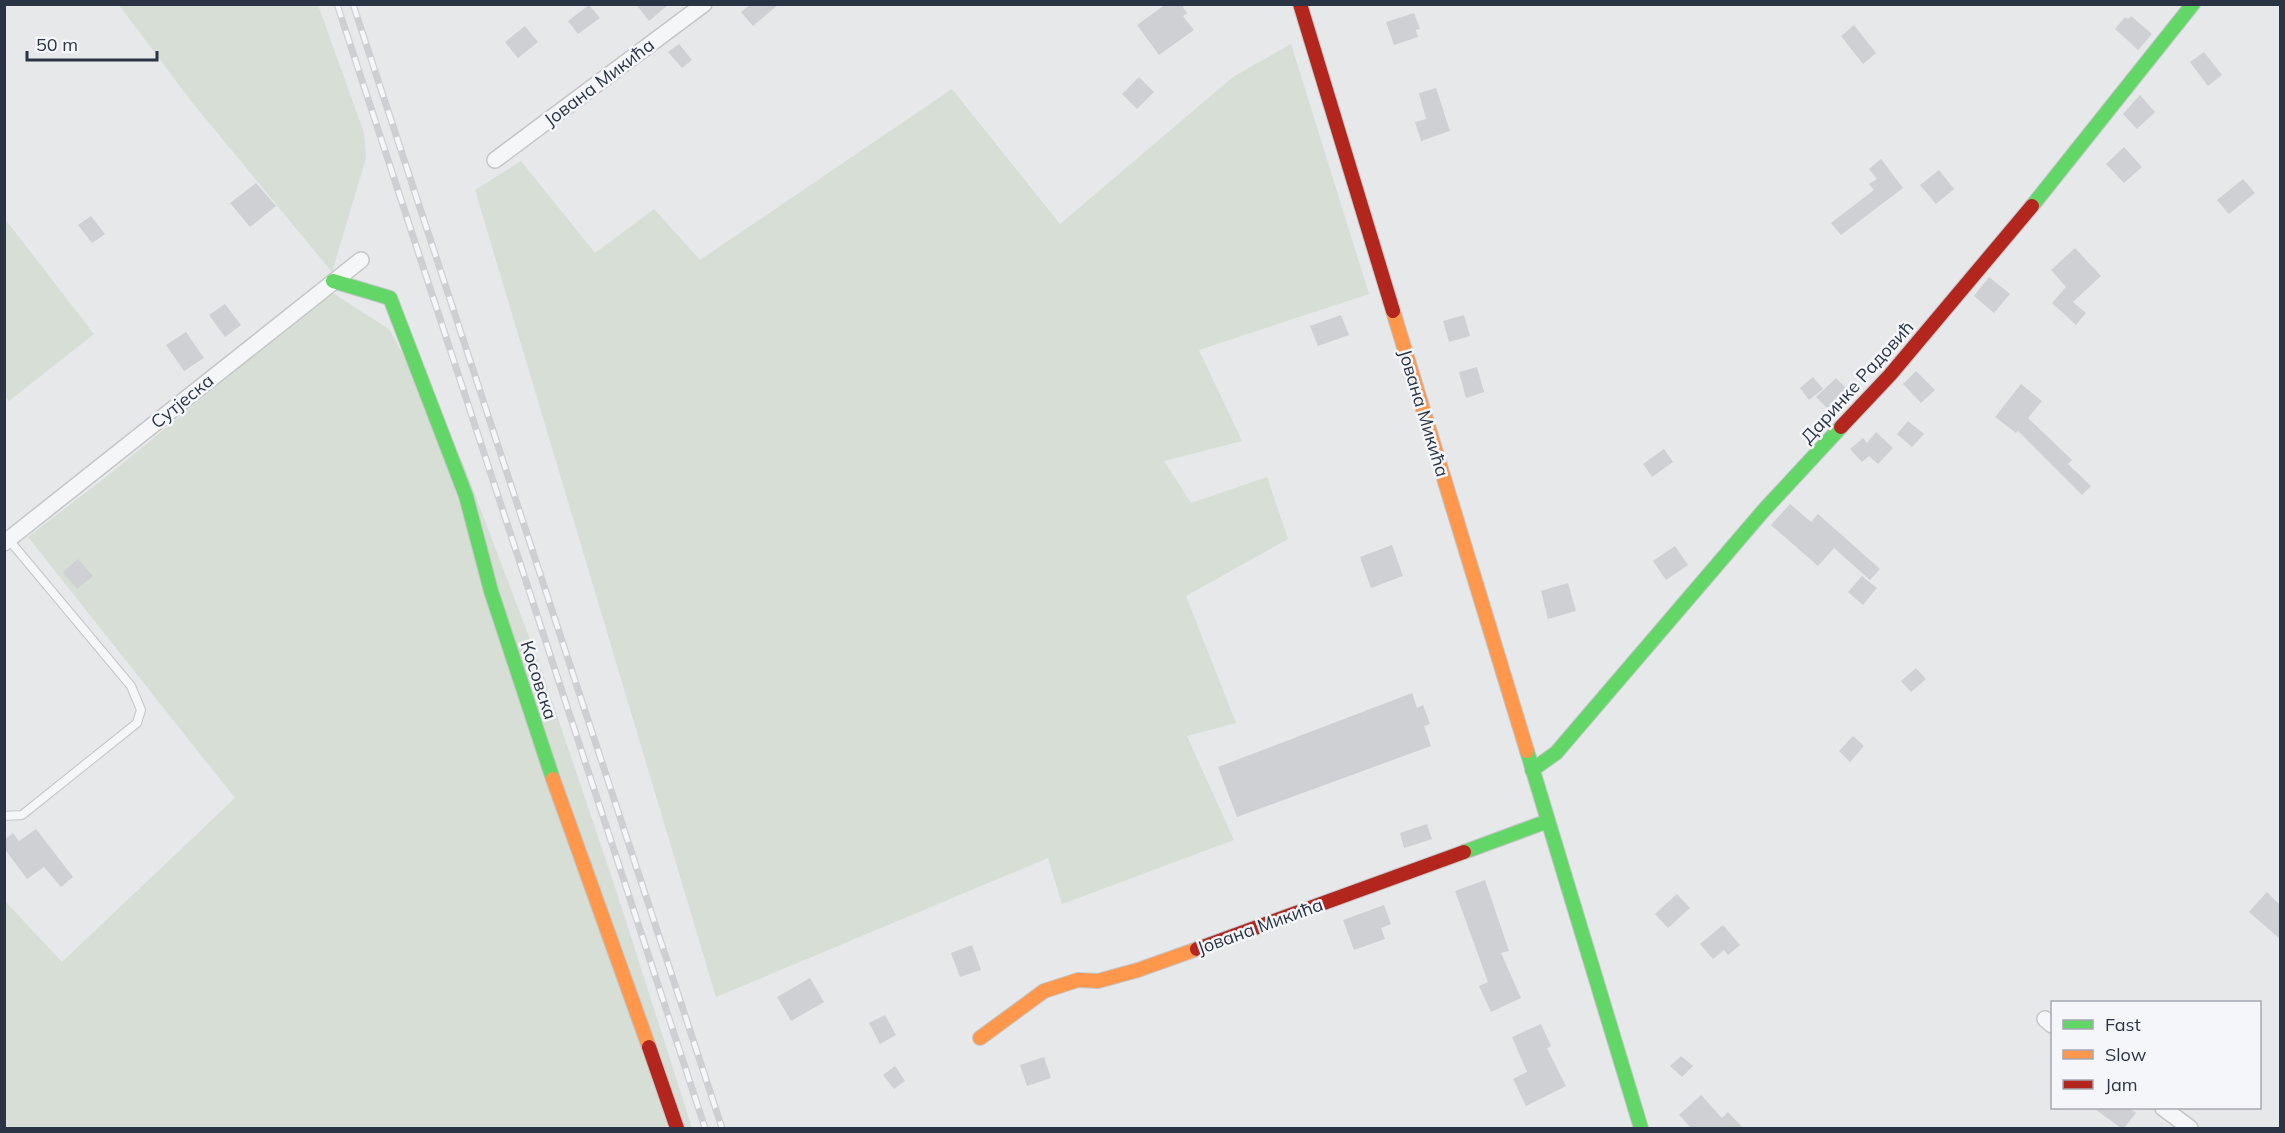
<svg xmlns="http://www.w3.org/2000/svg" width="2285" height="1133" font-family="Mulish,sans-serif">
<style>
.green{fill:#d6ded6}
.building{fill:#ced0d3}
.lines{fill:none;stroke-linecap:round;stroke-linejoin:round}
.lane-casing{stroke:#c4c6c8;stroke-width:10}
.street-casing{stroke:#c4c6c8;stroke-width:18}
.fast-casing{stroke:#c4c6c8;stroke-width:16}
.slow-casing{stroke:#c4c6c8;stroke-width:16}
.jam-casing{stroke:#c4c6c8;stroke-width:16}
.lane{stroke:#f5f6f7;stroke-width:8}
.street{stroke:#f5f6f7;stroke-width:15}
.fast{stroke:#63d668;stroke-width:14}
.slow{stroke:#ff974d;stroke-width:14}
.jam{stroke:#b3261e;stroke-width:14}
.rail-casing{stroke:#cecfd2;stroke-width:7}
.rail{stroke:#f4f6f9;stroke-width:4.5;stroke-dasharray:14;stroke-linecap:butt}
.labels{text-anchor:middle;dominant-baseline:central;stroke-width:5;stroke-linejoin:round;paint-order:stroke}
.street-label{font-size:18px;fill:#2b3445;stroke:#f4f6f9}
</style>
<rect width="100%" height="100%" fill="#e6e8ea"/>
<path class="green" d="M119,5H318L364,133L366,158L332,272L191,101Z
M1291,44L1369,294L1199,350L1242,441L1164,461L1191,503L1267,477L1288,539L1186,596L1236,723L1187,736L1234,840L1062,904L1048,858L716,997L475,190L521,161L595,253L654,209L700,260L952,89L1060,224L1233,77Z
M5,219L94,334L9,401L4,396Z
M331,292L389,329L463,463L542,671L617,893L692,1128H5L4,900L62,962L235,798L28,537L111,473Z"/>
<path class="building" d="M636,4H669L649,21Z
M751,4H779L753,26L741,12Z
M1166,4H1181L1187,13L1183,16L1194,30L1159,55L1137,25Z
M589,5L600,18L578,34L568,21Z
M1414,13L1420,29L1416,30L1418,37L1394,45L1386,22Z
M2131,16L2152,34L2138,50L2115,29L2125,17L2128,19Z
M1854,25L1876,53L1863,64L1841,36Z
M525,26L538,42L518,58L505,42Z
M679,44L692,60L682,68L668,52Z
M2204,52L2222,75L2208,86L2190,62Z
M1139,77L1154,92L1137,109L1122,94Z
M1436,88L1450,131L1421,141L1415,122L1426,119L1419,93Z
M2140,95L2155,112L2137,129L2123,114Z
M2124,147L2142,167L2124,183L2106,164Z
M1881,159L1903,188L1841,235L1831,223L1874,190L1869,184L1877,179L1869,169Z
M1939,170L1954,189L1936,204L1920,185Z
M2243,179L2255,193L2229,214L2217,200Z
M256,183L276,206L250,227L230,203Z
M91,216L105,234L92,243L78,225Z
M2075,248L2101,276L2073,302L2086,313L2076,325L2052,303L2066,287L2051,270Z
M1989,277L2010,294L1994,313L1974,296Z
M225,304L241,325L225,337L209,315Z
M1341,315L1349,335L1318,346L1310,326Z
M1464,315L1470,336L1449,342L1443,321Z
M186,332L204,358L184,371L166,345Z
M1477,367L1484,392L1466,398L1459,372Z
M1916,371L1935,390L1921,403L1903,384Z
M1813,377L1823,389L1809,400L1800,388Z
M1836,378L1846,388L1828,409L1816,397Z
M2021,384L2042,401L2028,418L2072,460L2068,464L2091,486L2082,495L2018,431L2016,433L1995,417Z
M1908,421L1924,434L1912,447L1897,434Z
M1876,432L1893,448L1878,464L1869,456L1862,462L1850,449L1863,438L1867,443Z
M1664,449L1673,462L1652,477L1643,464Z
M1790,504L1811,522L1818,514L1880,569L1870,580L1834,548L1818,566L1771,525Z
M1392,545L1403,576L1371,588L1360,557Z
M1675,546L1688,565L1666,580L1653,561Z
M78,559L93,576L77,589L63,572Z
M1862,576L1877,588L1863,605L1848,592Z
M1568,583L1576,611L1548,619L1541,591Z
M1916,668L1926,679L1911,692L1901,681Z
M1412,693L1417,708L1423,705L1430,724L1424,726L1431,746L1237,817L1218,767Z
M1853,736L1864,746L1850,762L1839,751Z
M1427,824L1432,839L1404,848L1400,833Z
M36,829L73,877L61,887L44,867L27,879L4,848V840L13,833L19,841Z
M1485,880L1509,951L1501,953L1521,998L1491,1012L1479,986L1488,982L1455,891Z
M2267,892L2280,905V939L2249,912Z
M1677,894L1690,908L1668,928L1655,914Z
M1384,905L1391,924L1381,928L1385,939L1354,950L1343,920Z
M1723,925L1740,945L1728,955L1724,950L1713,959L1700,944Z
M972,945L981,970L960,977L951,953Z
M810,978L824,1002L791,1021L777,997Z
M885,1015L896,1035L880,1044L869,1023Z
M1541,1024L1551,1046L1547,1048L1566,1086L1526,1106L1513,1079L1527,1072L1512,1037Z
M1681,1056L1693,1066L1682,1077L1670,1066Z
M1044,1057L1051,1078L1027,1086L1020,1065Z
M895,1066L905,1081L894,1089L883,1075Z
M1701,1095L1722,1118L1728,1112L1743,1128H1691L1679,1115Z
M2092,1107H2128L2136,1113L2124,1128H2121Z"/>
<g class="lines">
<defs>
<path id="lane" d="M4,816L22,815L137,723L141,710L131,686L9,540"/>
<path id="street" d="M495,160L704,4
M4,543L361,260
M2045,1019L2052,1025
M2163,1108L2190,1128"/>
<path id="fast" d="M2032,206L2193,4
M333,281L390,298L466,496L491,591L553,779
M1527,751L1641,1128
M1532,770L1556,753L1764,510L1841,427
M1464,852L1548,821"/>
<path id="slow" d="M1393,311L1527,751
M553,779L649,1047
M980,1038L1044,991L1078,980L1098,981L1138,970L1197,949"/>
<path id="jam" d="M1300,4L1393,311
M1841,427L1890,375L2032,206
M1197,949L1464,852
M649,1047L677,1128"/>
</defs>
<use href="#lane" class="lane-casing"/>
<use href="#street" class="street-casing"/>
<use href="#fast" class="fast-casing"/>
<use href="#slow" class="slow-casing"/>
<use href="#jam" class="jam-casing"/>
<use href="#lane" class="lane"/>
<use href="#street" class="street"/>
<use href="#fast" class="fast"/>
<use href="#slow" class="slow"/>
<use href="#jam" class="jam"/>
<defs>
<path id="rail" d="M337,4L705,1128
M353,4L722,1128"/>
</defs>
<use href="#rail" class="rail-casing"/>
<use href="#rail" class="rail"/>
</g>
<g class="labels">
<g class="street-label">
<text transform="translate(599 82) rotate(-37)">Јована Микића</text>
<text transform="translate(1857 382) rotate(-48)">Даринке Радовић</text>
<text transform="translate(182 401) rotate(-39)">Сутјеска</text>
<text transform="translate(1424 413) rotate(73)">Јована Микића</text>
<text transform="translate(539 680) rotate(72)">Косовска</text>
<text transform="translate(1260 926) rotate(-20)">Јована Микића</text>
</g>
</g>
<rect width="2285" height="1133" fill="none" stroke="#2b3445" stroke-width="12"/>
<rect x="2051" y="1001" width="210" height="108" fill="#f4f6f9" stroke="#a4a8b1" stroke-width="1.5"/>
<rect x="2063" y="1020" width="30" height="9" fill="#63d668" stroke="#a4a8b1" stroke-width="1.5"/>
<text x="2105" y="1031" font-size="18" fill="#2b3445">Fast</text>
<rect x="2063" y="1050" width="30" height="9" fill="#ff974d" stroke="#a4a8b1" stroke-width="1.5"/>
<text x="2105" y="1061" font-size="18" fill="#2b3445">Slow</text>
<rect x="2063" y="1080" width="30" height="9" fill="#b3261e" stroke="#a4a8b1" stroke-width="1.5"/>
<text x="2105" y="1091" font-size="18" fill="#2b3445">Jam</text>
<path d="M27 51v9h130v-9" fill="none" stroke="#2b3445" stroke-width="3"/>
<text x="36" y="51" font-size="18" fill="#2b3445" stroke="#f4f6f9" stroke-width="4.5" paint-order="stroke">50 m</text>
</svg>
